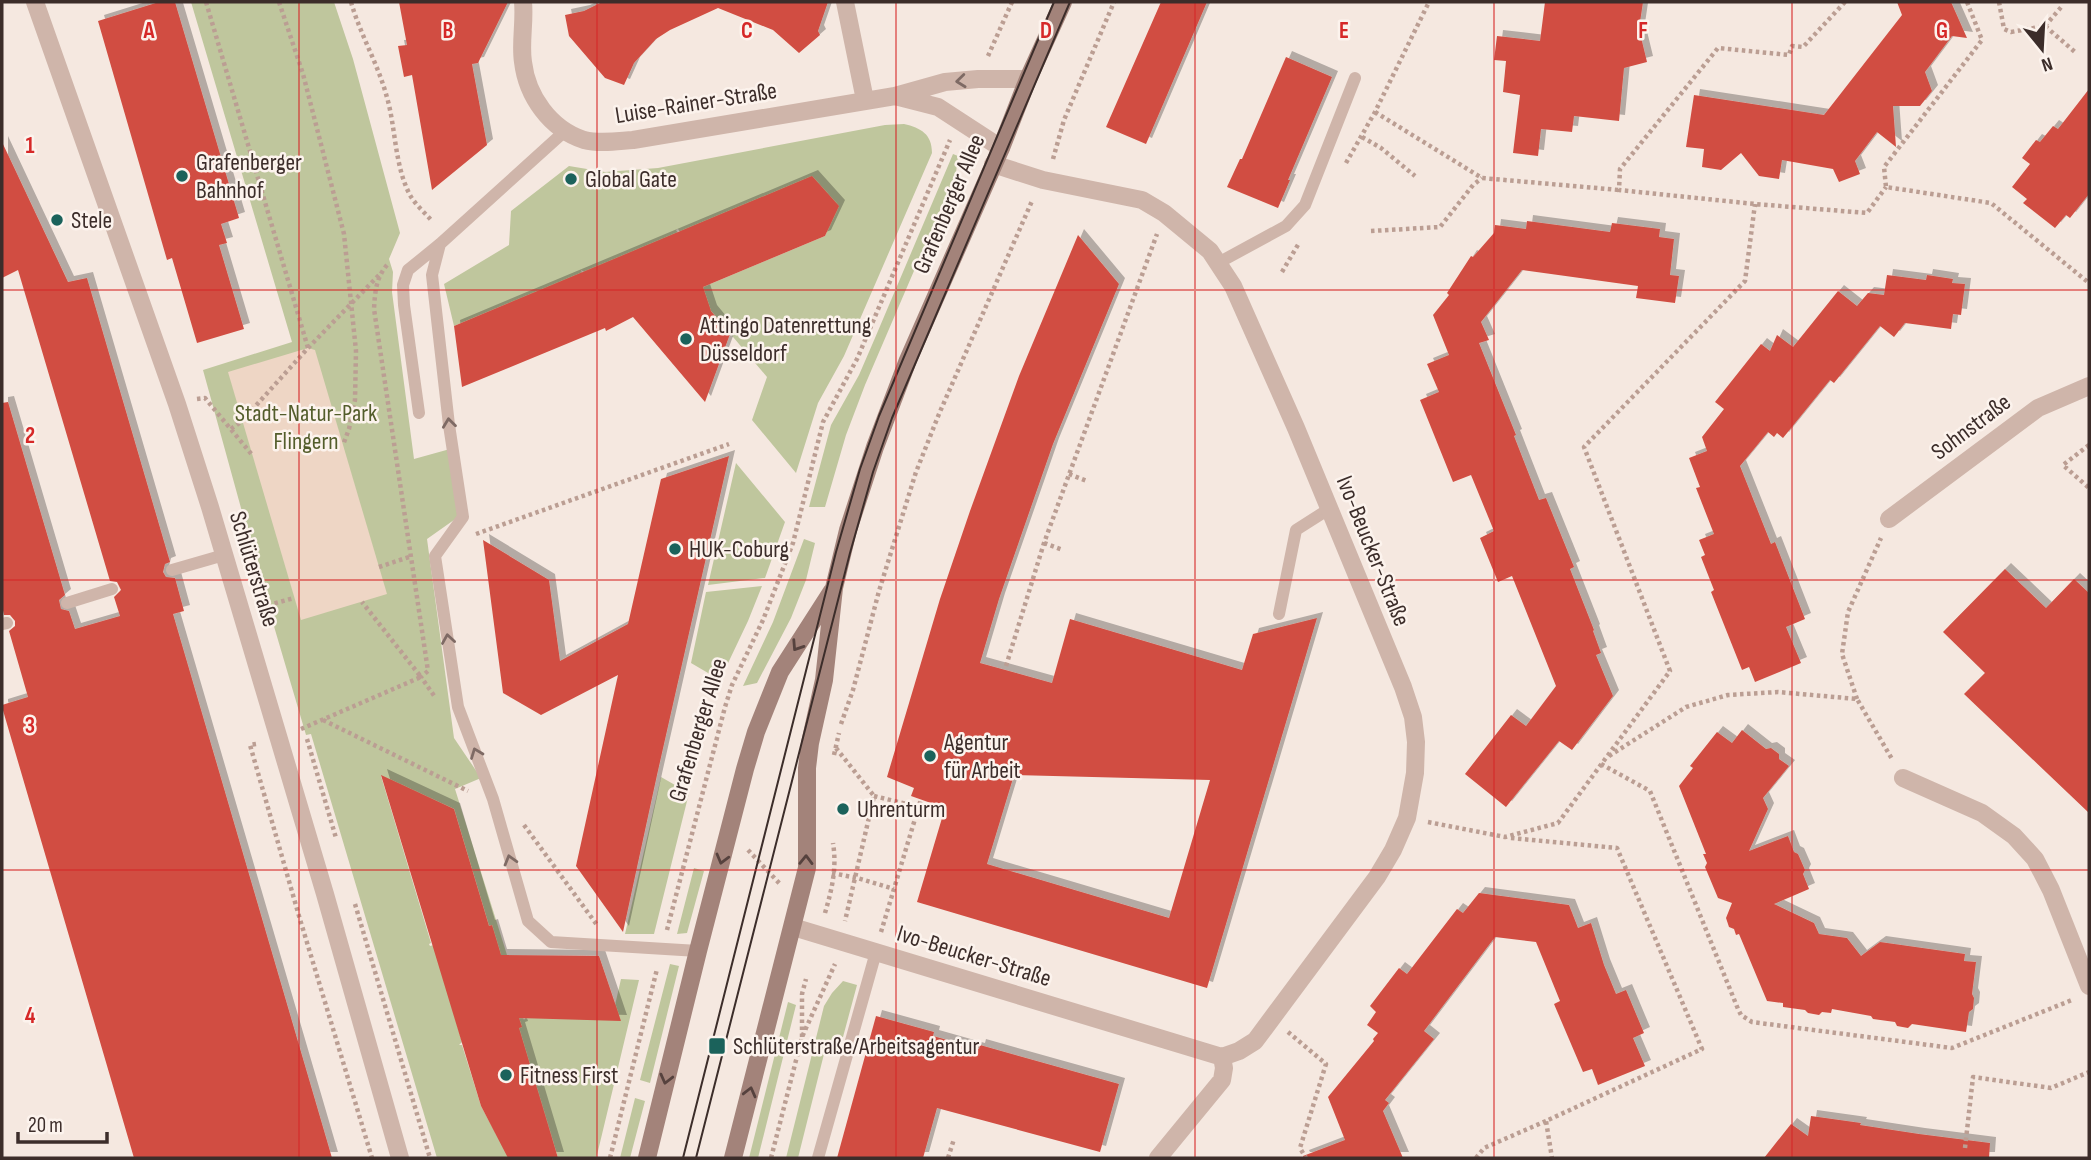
<svg xmlns="http://www.w3.org/2000/svg" width="2091" height="1160" font-family="'Sofia Sans Condensed',sans-serif">
<style>
.green{fill:#bfc69d}
.plaza{fill:#eed6c5}
.building{fill:#d14e42;fill-rule:evenodd;filter:url(#shadow)}
.lines{fill:none;stroke-linecap:round;stroke-linejoin:round}
.path{stroke:#bb9e93;stroke-width:4.5;stroke-dasharray:3.5 3.5;stroke-linecap:butt}
.lane{stroke:#cfb5aa;stroke-width:12}
.street{stroke:#cfb5aa;stroke-width:18}
.secondary{stroke:#a3837a;stroke-width:18}
.tram{stroke:#3c2d2a;stroke-width:2}
.oneway{stroke:#7e6a64}
.oneway2{stroke:#56423e}
.grid{fill:none;stroke:#d62828;stroke-width:2;stroke-opacity:0.55}
.poi-dot{fill:#1b625b;stroke:#fcf3ed;stroke-width:2.5}
.labels{text-anchor:middle;dominant-baseline:central;stroke-width:5;stroke-linejoin:round;paint-order:stroke}
.street-label{font-size:24px;fill:#3c2d2a;stroke:#fcf3ed}
.poi-label{font-size:24px;fill:#3c2d2a;stroke:#fcf3ed;text-anchor:start}
.park-label{font-size:24px;fill:#535d2b;stroke:#fcf3ed}
.grid-label{font-size:23px;text-anchor:middle;font-weight:bold;fill:#d62828;stroke:#fcf3ed;stroke-width:5;stroke-linejoin:round;paint-order:stroke}
</style>
<defs>
<filter id="shadow"><feDropShadow dx="6" dy="-6" stdDeviation="0" flood-color="#0004"/></filter>
</defs>
<rect width="100%" height="100%" fill="#f5e8e0"/>
<path class="green" d="M191,2H334L353,59L400,233L389,259L393,272L392,292L414,459L450,449L461,515L427,539L454,738L481,778L455,789L507,955H496L492,925L489,926L454,809L381,776L431,943L429,944L430,946L434,945L462,1042L459,1045H462L481,1106L509,1158H437L311,734L306,735L268,606L203,370L292,342Z
M904,124C921,128 932,134 932,153L844,356L818,403L796,473L752,420L767,377L700,298L703,287L825,236L838,206L680,232L678,229L676,230L678,233L584,272L581,270L582,273L454,326L444,284L509,245L511,211L569,166L605,172L658,168L885,125Z
M953,154L958,156L956,173L865,385L846,435L825,507H809L831,425L859,375L875,338Z
M736,463L785,522L765,578L708,585Z
M804,539L815,543L806,580L791,618L757,683L743,686L773,622Z
M762,586L748,621L720,680L691,663L706,592Z
M661,777L689,793L654,934H625Z
M694,868L704,871L687,933L677,934Z
M670,964L679,966L650,1083L640,1080Z
M621,979L639,980L598,1151L596,1158H558L514,1016L522,1014L524,1020L525,1018L613,1014Z
M843,981L857,985L843,1037L827,1042L798,1158H786L824,1006L832,993Z
M788,1002L796,1005L758,1158H749Z
M635,1098L645,1101L630,1158H620Z"/>
<path class="plaza" d="M308,348L315,350L387,594L301,620L228,372Z"/>
<path class="building" d="M159,2H175L239,218L221,224L227,243L219,245L244,329L197,343L172,258L167,260L98,21Z
M399,2H508L478,63L472,64L487,145L432,190L412,75L404,77L398,46L407,45Z
M602,2H828L818,31L820,35L799,53L773,30L718,8L670,30L656,39L634,63L624,85L605,78L569,36L565,15L584,11Z
M1161,2H1207L1146,144L1106,127Z
M1545,2H1643L1639,29L1647,62L1624,68L1619,121L1574,116L1572,132L1541,129L1538,156L1513,153L1520,95L1503,92L1506,61L1494,60L1497,36L1540,41Z
M1897,2H1951L1967,38L1952,36L1925,72L1932,91L1920,106H1893L1896,147L1877,132L1855,161L1860,174L1839,182L1833,169L1782,160L1779,179L1759,176L1741,153L1721,170L1702,167L1704,149L1686,147L1694,95L1824,115L1902,15Z
M1286,57L1332,77L1288,180H1290L1278,208L1227,187L1240,159H1242Z
M2089,89V194L2070,218L2066,215L2055,228L2023,203L2027,199L2012,187L2030,164L2022,158L2036,140L2040,142L2053,126L2058,129Z
M2,142L68,282L87,278L170,562L165,564L163,572L166,577L175,578L184,611L173,614L332,1158H134L2,707V705L28,697L9,631L15,626V621L10,615H4L2,606V403L8,402L65,595L59,600L61,609L69,611L75,629L120,616L114,597L121,590L117,582L110,581L18,270L2,278Z
M812,176L839,206L825,236L703,287L711,311L730,334L705,402L633,317L606,331L605,328L462,387L454,326Z
M1527,221L1610,232L1612,223L1660,229L1659,237L1674,239L1670,275L1679,276L1675,303L1636,298L1638,286L1522,270L1481,322L1489,340L1479,343L1516,435L1514,436L1539,500L1546,498L1574,567L1570,569L1594,630L1593,631L1601,653L1596,655L1613,696L1572,750L1559,741L1506,807L1465,774L1511,715L1526,726L1556,686L1512,576L1498,582L1480,538L1494,531L1471,475L1453,482L1420,400L1439,392L1427,364L1449,355L1433,315L1449,295L1447,293L1471,256L1473,257L1494,233L1495,225L1526,229Z
M1078,235L1119,284L1053,444L999,599L980,663L1052,683L1070,619L1242,670L1253,634L1317,618L1207,988L917,902L945,808L911,796L914,788L887,777L940,599L970,511L1019,376ZM1014,775L1210,780L1169,918L987,864Z
M1887,275L1926,280L1927,275L1953,279L1952,283L1965,284L1961,315L1953,314L1951,329L1905,323L1894,337L1880,326L1834,383L1830,380L1783,438L1777,433L1774,437L1768,432L1740,466L1771,544L1775,542L1805,619L1786,627L1801,663L1755,682L1749,667L1742,670L1711,592L1714,590L1701,557L1705,555L1699,540L1714,534L1696,488L1700,487L1689,458L1707,451L1702,437L1724,409L1715,402L1761,344L1770,351L1777,335L1793,347L1838,291L1857,306L1868,293L1884,295Z
M729,456L657,775L623,932L576,866L618,675L541,715L503,693L483,540L549,580L560,661L628,624L661,479Z
M2005,569L2046,608L2074,579L2089,593V813L1964,694L1985,673L1943,632Z
M1742,730L1766,749L1771,748L1779,754V759L1789,766L1763,798L1768,809L1749,851L1788,836L1794,852L1798,854L1805,870L1803,874L1809,889L1774,904L1814,923L1819,934L1847,938L1861,956L1880,942L1965,954L1964,961L1976,962L1972,994L1974,998L1973,1009L1969,1012L1966,1032L1912,1024L1908,1028L1897,1026L1895,1022L1873,1019L1871,1016L1832,1009L1831,1013L1822,1012L1819,1015L1808,1013L1805,1010L1783,1007V1003L1767,1001L1739,934L1736,935L1734,929L1729,927L1726,918L1732,903L1718,898L1705,867L1707,863L1703,854H1706L1679,786L1693,768L1690,766L1717,732L1732,743Z
M381,775L454,809L489,926L492,925L501,955L599,956L621,1021L519,1018L522,1027L519,1028L558,1158H508L481,1106Z
M1479,893L1569,905L1578,928L1591,923L1604,965L1616,994L1626,990L1644,1033L1633,1038L1645,1066L1598,1085L1592,1069L1583,1072L1554,1004L1560,1001L1536,942L1495,937L1424,1031L1434,1039L1385,1100L1389,1103L1383,1111L1403,1158H1304L1303,1156L1345,1140L1328,1097L1374,1041L1373,1039L1378,1033L1367,1025L1376,1012L1370,1006L1399,968L1407,974L1457,909L1463,913Z
M876,1016L934,1032L933,1036L979,1049L980,1045L1119,1084L1100,1152L937,1108L923,1158H837Z
M1811,1116L1861,1123L1860,1125L1919,1134L1990,1143L1989,1158H1764L1791,1124L1808,1136Z"/>
<g class="lines">
<path class="path" d="M206,2L308,348
M279,2L303,74L344,234L356,351L355,400L349,429L343,445
M351,2C360,34 377,62 386,94C396,126 394,165 410,195C415,204 424,212 431,220
M1845,2L1803,47L1792,46L1789,55L1718,48L1620,169L1619,190L1755,204L1867,213L1886,187
M1967,2L1982,40L1884,167L1886,187L1991,203L2089,283
M1999,2L2004,29L2011,32L2045,26L2075,52
M2045,26L2063,5
M988,56L1012,2
M1375,112L1482,178L1619,190
M1362,137L1381,148L1415,176
M1053,159L1064,120L1114,2
M1346,163L1375,112L1429,2
M1371,231L1440,227L1473,185L1482,178
M387,265C376,278 375,292 374,309L428,671L421,677L435,697
M1282,272L1299,243
M197,399L205,398L253,456
M231,429L242,421L308,348L380,274
M2089,445L2063,465L2089,488
M1069,474L1087,481
M476,534L729,444
M1044,543L1063,550
M379,567L412,556
M261,607L294,598
M1006,666L1044,543L1157,234
M1857,699L1842,654L1848,612L1881,538
M323,720L468,791
M841,724L853,690L879,591L916,472L939,414L1032,201
M301,729L421,677L362,602
M307,739L336,838
M256,744L250,745L299,916L372,1158
M836,748L874,796L845,921
M834,755L839,733
M1609,756L1686,707L1728,695L1778,692L1857,699L1892,759
M1601,764L1650,791L1738,1009L1741,1015L1752,1022L1952,1048L2072,1000
M874,796L919,807
M1428,822L1505,837L1558,823L1670,671L1584,447L1745,281L1755,204
M524,825L597,925
M1511,838L1617,848L1702,1049L1546,1121L1552,1158
M748,850L780,884
M832,873L857,878L894,889
M355,904L430,1158
M825,913C832,889 837,868 833,843
M667,930L725,707L732,685L763,620L793,543L823,422L857,359L950,140
M881,932L921,799
M1288,1032L1326,1064L1300,1148L1306,1158
M802,1037V994L806,979
M1965,1148L1973,1077L2051,1088L2089,1072
M610,1158L657,969
M771,1158L802,1037L835,964
M948,1158L954,1139
M1476,1158L1484,1148L1546,1121"/>
<path class="lane" d="M440,244L432,275L449,425L463,517L435,556L458,707L493,799L528,921L551,942L698,951
M1218,263L1286,226L1305,205L1355,78
M419,413L404,305L403,285L408,270L440,244L565,131
M172,570L224,555
M67,603L112,589
M1279,614L1296,530L1329,509
M2,624L7,623
M818,1158L876,952"/>
<path class="street" d="M35,2L177,404L210,507L325,894L400,1158
M523,2C525,22 520,43 523,62C527,96 550,129 584,140C600,144 618,141 633,140L895,96L945,82L978,79H1028
M845,2L865,100
M895,96L938,107L1001,148
M1889,519L2038,408L2089,386
M1903,778L1982,813L2014,836L2035,859L2051,890L2089,986
M793,927L1222,1057L1239,1051L1255,1041L1377,877L1393,850L1407,818L1415,773L1416,742L1413,717L1403,687L1296,428L1233,286L1210,251L1164,213L1142,200L1043,180L993,164
M1158,1158L1222,1080L1224,1068L1222,1057"/>
<path class="secondary" d="M647,1158L698,951L745,769L756,732L780,672L832,591
M733,1158L807,868V768L810,743L824,680L834,588L848,530L875,447L908,360L1001,148L1028,79L1063,2"/>
<path class="tram" d="M683,1158L836,552L860,469L879,416L1054,2
M696,1158L850,553L873,472L892,418L1070,2"/>
</g>
<defs><path id="oneway-chevron" d="M-2-3.5L2.5 0L-2 3.5" fill="none" stroke-width="1.6" stroke-linecap="round" stroke-linejoin="round" transform="scale(1.75)"/></defs>
<g class="oneway">
<use href="#oneway-chevron" transform="translate(961 81) rotate(174)"/>
<use href="#oneway-chevron" transform="translate(449 423) rotate(-97)"/>
<use href="#oneway-chevron" transform="translate(448 639) rotate(-99)"/>
<use href="#oneway-chevron" transform="translate(476 753) rotate(-111)"/>
<use href="#oneway-chevron" transform="translate(510 860) rotate(-106)"/>
</g>
<g class="oneway2">
<use href="#oneway-chevron" transform="translate(797 646) rotate(123)"/>
<use href="#oneway-chevron" transform="translate(722 859) rotate(105)"/>
<use href="#oneway-chevron" transform="translate(806 860) rotate(-89)"/>
<use href="#oneway-chevron" transform="translate(666 1079) rotate(104)"/>
<use href="#oneway-chevron" transform="translate(750 1092) rotate(-76)"/>
</g>
<path class="grid" d="M299,2V1158M597,2V1158M896,2V1158M1195,2V1158M1494,2V1158M1792,2V1158M2,290H2089M2,580H2089M2,870H2089"/>
<g class="poi-dot">
<circle cx="182" cy="176" r="7"/>
<circle cx="571" cy="179" r="7"/>
<circle cx="57" cy="220" r="7"/>
<circle cx="686" cy="339" r="7"/>
<circle cx="675" cy="549" r="7"/>
<circle cx="930" cy="756" r="7"/>
<circle cx="843" cy="809" r="7"/>
<rect x="708" y="1037" width="18" height="18" rx="3.5"/>
<circle cx="506" cy="1075" r="7"/>
</g>
<g class="labels">
<g class="street-label">
<text transform="translate(696 103) rotate(-9)">Luise-Rainer-Straße</text>
<text transform="translate(949 204) rotate(-67)">Grafenberger Allee</text>
<text transform="translate(1971 427) rotate(-37)">Sohnstraße</text>
<text transform="translate(1373 551) rotate(68)">Ivo-Beucker-Straße</text>
<text transform="translate(254 569) rotate(73)">Schlüterstraße</text>
<text transform="translate(698 730) rotate(-73)">Grafenberger Allee</text>
<text transform="translate(974 956) rotate(17)">Ivo-Beucker-Straße</text>
</g>
<g class="poi-label">
<text x="196" y="162">Grafenberger<tspan x="196" dy="28">Bahnhof</tspan></text>
<text x="585" y="179">Global Gate</text>
<text x="71" y="220">Stele</text>
<text x="700" y="325">Attingo Datenrettung<tspan x="700" dy="28">Düsseldorf</tspan></text>
<text x="689" y="549">HUK-Coburg</text>
<text x="944" y="742">Agentur<tspan x="944" dy="28">für Arbeit</tspan></text>
<text x="857" y="809">Uhrenturm</text>
<text x="733" y="1046">Schlüterstraße/Arbeitsagentur</text>
<text x="520" y="1075">Fitness First</text>
</g>
<g class="park-label">
<text x="306" y="413">Stadt-Natur-Park<tspan x="306" dy="28">Flingern</tspan></text>
</g>
</g>
<g class="grid-label">
<text x="149" y="38">A</text>
<text x="448" y="38">B</text>
<text x="747" y="38">C</text>
<text x="1046" y="38">D</text>
<text x="1344" y="38">E</text>
<text x="1643" y="38">F</text>
<text x="1942" y="38">G</text>
<text x="30" y="153">1</text>
<text x="30" y="443">2</text>
<text x="30" y="733">3</text>
<text x="30" y="1023">4</text>
</g>
<rect width="2091" height="1160" fill="none" stroke="#3c2d2a" stroke-width="7"/>
<g transform="translate(2042 49) rotate(162)" stroke="#fcf3ed" stroke-width="5" paint-order="stroke">
<path d="M0-5L12 26L0 18L-12 26Z" fill="#3c2d2a"/>
<text y="-10" font-size="19" font-weight="bold" text-anchor="middle" fill="#3c2d2a">N</text>
</g>
<path d="M18 1132v10h89v-10" fill="none" stroke="#3c2d2a" stroke-width="3.5"/>
<text x="28" y="1132" font-size="21" fill="#3c2d2a" stroke="#fcf3ed" stroke-width="5" paint-order="stroke">20 m</text>
</svg>
